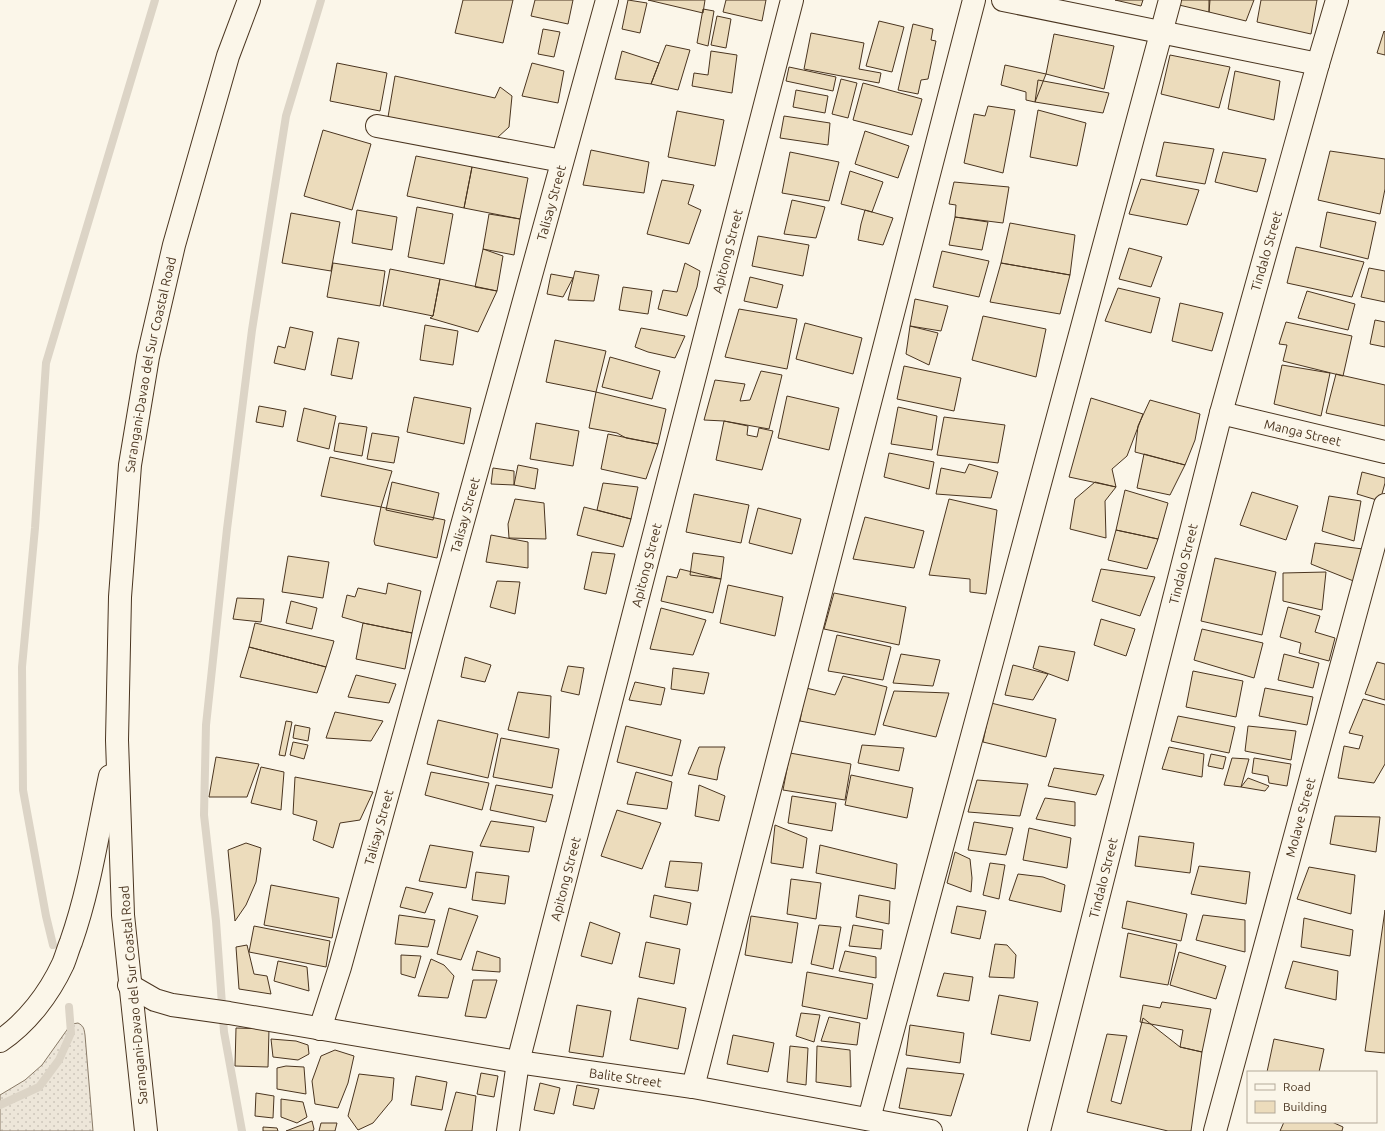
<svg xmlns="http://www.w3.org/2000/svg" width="1385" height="1131" font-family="Ubuntu,sans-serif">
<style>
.grass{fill:url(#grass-dots);stroke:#887966}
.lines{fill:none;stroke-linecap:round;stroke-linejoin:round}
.stream{stroke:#dcd4c6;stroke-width:8}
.building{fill:#ecdcbc;stroke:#4a3520}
.street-casing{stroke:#4a3520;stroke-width:24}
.secondary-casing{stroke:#4a3520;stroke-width:24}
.primary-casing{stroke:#4a3520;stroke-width:24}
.street{stroke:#fbf6e9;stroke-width:22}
.secondary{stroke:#fbf6e9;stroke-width:22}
.primary{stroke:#fbf6e9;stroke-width:22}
.labels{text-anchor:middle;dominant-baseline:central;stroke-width:3;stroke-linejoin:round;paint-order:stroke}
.street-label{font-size:13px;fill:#4a3520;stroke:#fbf6e9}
</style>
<defs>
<pattern id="grass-dots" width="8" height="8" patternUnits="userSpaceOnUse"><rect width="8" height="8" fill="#ede6d9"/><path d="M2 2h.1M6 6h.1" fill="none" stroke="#cdc6ba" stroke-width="1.8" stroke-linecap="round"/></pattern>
</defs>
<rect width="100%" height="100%" fill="#fbf6e9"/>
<path class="grass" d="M78,1023C84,1026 84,1029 85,1035L93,1131H0V1095L25,1080L42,1065L69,1027L72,1024Z"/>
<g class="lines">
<path class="stream" d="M53,945L46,916L23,790L22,667L35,528L46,363L155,0
M0,1105L39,1087L59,1060L71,1033L69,1007
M242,1131L224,1032L216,921L204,815L206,725L227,529L252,330L286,116L321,0"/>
</g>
<path class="building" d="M463,0H513L503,43L455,33Z
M535,0H573L568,24L531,16Z
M628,0L647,3L640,33L622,29Z
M648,0H705L703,13Z
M726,0H766L762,21L723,12Z
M1115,0H1143L1141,6Z
M1181,0H1210L1209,12L1179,5Z
M1209,0H1254L1246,21L1209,12Z
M1261,0H1317L1311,34L1257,22Z
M703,9L714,11L708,46L697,43Z
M717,16L731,19L726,48L711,45Z
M879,21L904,27L892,72L866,66Z
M913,24L933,29L931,40L936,41L928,79L921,80L918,94L898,90Z
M543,29L560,32L554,57L538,54Z
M1384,31L1385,32V55L1377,53Z
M811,33L864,43L859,69L881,73L879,83L804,69Z
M1054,34L1114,46L1104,89L1046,74Z
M666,45L690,50L678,90L651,84Z
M622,51L659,63L651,84L615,79Z
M711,51L737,55L732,93L692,86L694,73L708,75Z
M1170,55L1230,67L1219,108L1161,94Z
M337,63L387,73L380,111L330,101Z
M532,63L564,71L558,103L522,96Z
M1005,65L1046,74L1035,102L1026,100V92L1001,85Z
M789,67L836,77L833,91L786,81Z
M1235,71L1280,81L1274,120L1228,109Z
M395,76L495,98L500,87L512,96L509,127L497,138L388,117Z
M841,79L857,83L848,118L832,114Z
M1038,80L1109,93L1103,113L1035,102Z
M863,83L922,99L912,135L853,120Z
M796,90L828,96L825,113L793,107Z
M988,106L1015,110L1003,173L964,163L974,114L985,116Z
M1038,110L1086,123L1077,166L1030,157Z
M677,111L724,120L715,166L668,157Z
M784,116L830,123L828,145L780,138Z
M323,130L371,144L352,210L304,196Z
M865,131L909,146L898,178L855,164Z
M1164,142L1214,149L1205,184L1156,176Z
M591,150L649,162L644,193L583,185Z
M1330,151L1385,159V189L1380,214L1318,200Z
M790,152L839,162L829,201L782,193Z
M1223,152L1266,159L1257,192L1215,182Z
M416,156L472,167L464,208L407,196Z
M472,167L528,178L520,219L464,208Z
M850,171L883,182L872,212L841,204Z
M1141,179L1199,190L1187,225L1129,214Z
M662,180L694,185L688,204L701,210L689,244L647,234Z
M954,182L1009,187L1003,223L955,217L956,205L949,204Z
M792,200L825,207L816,238L784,234Z
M417,207L453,214L444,264L408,257Z
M357,210L397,217L392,250L352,243Z
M865,210L893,218L883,245L858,240L861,224Z
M1327,212L1376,222L1368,259L1320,247Z
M291,213L340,222L331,271L282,263Z
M489,214L520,219L514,255L483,249Z
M955,217L988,222L982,250L949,245Z
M1010,223L1075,235L1070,275L1001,263Z
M758,236L809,245L803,276L752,266Z
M1296,247L1364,262L1352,297L1287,283Z
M1129,248L1162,257L1151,287L1119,279Z
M483,249L503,256L497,291L475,287Z
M942,251L989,261L979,297L933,287Z
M333,263L385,271L380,306L327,297Z
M685,263L700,271L697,287L687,316L658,309L663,290L677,292Z
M1001,263L1070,275L1060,314L990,302Z
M1369,268L1385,271V302L1361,297Z
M390,269L440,279L433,316L383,306Z
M575,271L599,275L594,301L568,300Z
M551,274L573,278L563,297L547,294Z
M750,277L783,285L777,308L744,301Z
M440,279L497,291L478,332L430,318L433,316Z
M623,287L652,291L648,314L619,310Z
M1118,288L1160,298L1151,333L1105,321Z
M1307,291L1355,304L1348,330L1298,318Z
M915,299L948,306L941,331L910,326Z
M1180,303L1223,313L1212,351L1172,341Z
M739,309L797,319L787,369L725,357Z
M983,316L1046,329L1036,377L972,360Z
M1375,320L1385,322V347L1370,344Z
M1286,322L1352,336L1343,376L1283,361L1287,345L1279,344Z
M805,323L862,338L853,374L796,359Z
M425,325L458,331L453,365L420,360Z
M910,326L938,333L929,365L906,354Z
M290,327L313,332L305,370L274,363L278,346L285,348Z
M641,328L685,336L675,358L648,352L635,347Z
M338,338L359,342L352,379L331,375Z
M555,340L606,351L596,392L546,382Z
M610,357L660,371L652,399L602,387Z
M1282,365L1330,373L1321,416L1274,404Z
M904,366L961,378L954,411L897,399Z
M761,371L782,375L769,429L724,421L704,420L715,380L745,384L740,401L750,400Z
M1336,374L1385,385V426L1326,413Z
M596,392L666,409L658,444L626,438L617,433L589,428Z
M787,396L839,408L829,450L778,438Z
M414,397L471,408L464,444L407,432Z
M1091,398L1143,414L1127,456L1112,469L1116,487L1069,477Z
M1150,400L1200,414L1195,440L1185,465L1135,452L1138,426Z
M259,406L286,411L283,427L256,422Z
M898,407L937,416L932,450L891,444Z
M304,408L336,416L329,449L297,441Z
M944,417L1005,425L998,463L937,455Z
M724,421L748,426L747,435L757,437L759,428L773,431L762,470L716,460Z
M339,423L367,427L362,456L334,451Z
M536,423L579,431L573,466L530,459Z
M372,433L399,437L394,463L367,459Z
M608,434L658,444L646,479L601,469Z
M889,453L934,462L929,489L884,477Z
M1144,454L1185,465L1170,495L1137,488Z
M330,457L392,471L381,507L321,496Z
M969,464L998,472L991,498L936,494L941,468L965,473Z
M518,465L538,469L535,489L514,485Z
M493,468L514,471V485L491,484Z
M1362,472L1385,478V483L1380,501L1357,494Z
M392,482L439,493L433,520L386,510Z
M1095,482L1116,487L1105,501L1106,538L1070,529L1075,499Z
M603,483L638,487L631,519L597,510Z
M1125,490L1168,503L1158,539L1116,530Z
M1252,492L1298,506L1286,540L1240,525Z
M694,494L749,505L741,543L686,532Z
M1329,496L1361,501L1354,541L1322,531Z
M515,499L544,503L546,539L509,538L508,524Z
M949,499L997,510L986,594L970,592V579L929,575Z
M381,507L445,520L437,558L375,545L374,541Z
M584,507L631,519L623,547L577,535Z
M758,508L801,519L792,554L749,543Z
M865,517L924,531L914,568L853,559Z
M1116,530L1158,539L1147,569L1108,560Z
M491,535L528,542V568L486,562Z
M1315,543L1363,549L1356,582L1311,564Z
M592,552L615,554L606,594L584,589Z
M693,553L724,557L721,579L690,575Z
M288,556L329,562L323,598L282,592Z
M1215,558L1276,572L1262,635L1201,621Z
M680,569L721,579L713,613L661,601L667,576L677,578Z
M1101,569L1155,577L1140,616L1092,601Z
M1326,572L1322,610L1283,601V573Z
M497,581L520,582L515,614L490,607Z
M388,583L421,591L412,633L363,623L342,617L347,595L355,597L358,588L386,594Z
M728,585L783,597L775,636L720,623Z
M834,593L906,607L899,645L824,629Z
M237,598L264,599L261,622L233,619Z
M291,601L317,608L312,629L286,623Z
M1288,607L1320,616L1315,632L1335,638L1329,661L1299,653L1301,643L1280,637Z
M661,608L706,620L693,655L650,649Z
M1101,619L1135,629L1126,656L1094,645Z
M255,623L334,641L326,667L249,647Z
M363,623L412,633L405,669L356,659Z
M1202,629L1263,643L1254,678L1194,660Z
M837,635L891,647L883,680L828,671Z
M1039,646L1075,652L1068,681L1033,668Z
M249,647L326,667L317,693L240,677Z
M901,654L940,660L933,686L893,683Z
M1284,654L1319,663L1313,688L1278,680Z
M465,657L491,665L485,682L461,677Z
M1377,662L1385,664V700L1365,694Z
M1013,665L1048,674L1033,700L1005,695Z
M568,666L584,668L579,695L561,691Z
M673,668L709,673L704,694L671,689Z
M1193,671L1243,681L1236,717L1186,707Z
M356,675L396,684L389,703L348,697Z
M843,676L887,687L875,735L800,721L806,688L835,695Z
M635,682L665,688L661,705L629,700Z
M1265,688L1313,697L1307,725L1259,716Z
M894,691L949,693L936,737L883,725Z
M518,692L551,696L549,738L508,730Z
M1363,699L1385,705V764L1374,783L1338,778L1344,746L1359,749L1363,736L1349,733Z
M991,703L1056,719L1046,757L983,742Z
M335,712L383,721L371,741L326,738Z
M1178,716L1235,727L1229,753L1171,741Z
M438,720L498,734L488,778L427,764Z
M286,721L292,722L285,756L279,755Z
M295,725L310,728L308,741L293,738Z
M626,726L681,740L672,776L617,762Z
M1248,726L1296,731L1291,760L1245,751Z
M501,738L559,749L552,788L493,777Z
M293,742L308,745L304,759L290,755Z
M862,745L904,748L899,771L858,763Z
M699,747H725L719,768L717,780L688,774Z
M1169,747L1204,754L1202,777L1162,769Z
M790,753L851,764L845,800L783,790Z
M1211,754L1226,757L1223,769L1208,766Z
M216,757L259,764L247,797H209Z
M1232,758L1249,759L1241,787L1224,785Z
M1254,758L1291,764L1287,786L1269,783L1268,776L1252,773Z
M261,767L284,772L281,810L251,803Z
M1054,768L1104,775L1096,795L1048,786Z
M431,772L489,783L482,810L425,795Z
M636,772L672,782L667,809L627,804Z
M851,775L913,788L907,818L845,805Z
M295,777L373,792L360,820L340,823L333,848L313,840L317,821L293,814Z
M1248,778L1269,786L1265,791L1241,787Z
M977,780L1028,784L1020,816L968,812Z
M496,785L553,795L546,822L490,810Z
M699,785L725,796L719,821L695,816Z
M792,796L836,803L832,831L788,823Z
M1045,798L1075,802V826L1036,819Z
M617,810L661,823L642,869L601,856Z
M1335,816L1380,817L1376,852L1330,844Z
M491,821L534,827L529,852L480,846Z
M974,822L1013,828L1006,855L968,850Z
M775,825L807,838L803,868L771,863Z
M1029,828L1071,838L1067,868L1023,860Z
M1139,836L1194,843L1190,873L1135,866Z
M246,843L261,848L256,882L246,905L235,921L228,850Z
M430,845L473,852L466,888L419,881Z
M820,845L897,864L895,889L816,873Z
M955,852L970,859L972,878L971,892L947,883Z
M670,861L702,863L698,891L665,887Z
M990,863L1005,865L999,899L983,895Z
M1199,866L1250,872L1246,904L1191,894Z
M1309,867L1355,875L1351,914L1297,899Z
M476,872L509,876L505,904L472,900Z
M1018,874L1043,877L1065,885L1061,912L1009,900Z
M791,879L821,883L816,919L787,914Z
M271,885L339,898L332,938L264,925Z
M406,887L433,893L425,913L400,907Z
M654,895L691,903L687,925L650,917Z
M859,895L890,901L889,924L856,917Z
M1127,901L1187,914L1181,941L1122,928Z
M957,906L986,911L980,939L951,933Z
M449,908L478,916L461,960L437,954Z
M1385,910V1053L1365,1051Z
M399,915L435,920L428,947L395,944Z
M1203,915L1245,920V952L1196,940Z
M751,916L798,923L792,963L745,955Z
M1304,918L1353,930L1350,956L1301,947Z
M590,922L620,933L612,964L581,956Z
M819,925L841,927L833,969L811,964Z
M853,925L883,930L881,949L849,946Z
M254,926L330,941L326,967L249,952Z
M1128,933L1177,944L1168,985L1120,977Z
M646,942L680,949L674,984L639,977Z
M995,944L1007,945L1016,955L1014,978L989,977Z
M247,945L254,974L267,976L271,994L239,989L236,947Z
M477,951L500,958V972L472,970Z
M845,951L876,957V978L839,971Z
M1179,952L1226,966L1216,999L1170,985Z
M401,955L421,956L415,978L401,974Z
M431,959L444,965L454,976L448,998L418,996Z
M278,961L307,967L309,991L274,981Z
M1293,961L1338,971L1336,1000L1285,988Z
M807,972L873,984L867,1019L802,1006Z
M944,973L973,977L969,1001L937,996Z
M473,980H497L486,1018L465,1016Z
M999,995L1038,1002L1030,1041L991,1034Z
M638,998L686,1008L678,1049L630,1040Z
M1162,1002L1211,1009L1202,1052L1180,1047L1183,1030L1140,1022L1143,1005L1160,1008Z
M577,1005L611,1011L603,1057L569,1052Z
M801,1013L820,1015L814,1042L796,1036Z
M829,1017L860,1023L857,1045L821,1041Z
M1143,1018L1180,1047L1202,1052L1191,1131H1168L1087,1112L1107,1034L1127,1036L1111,1101L1121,1104Z
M910,1025L964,1033L960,1063L906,1055Z
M236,1028L269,1029L268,1067L235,1066Z
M733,1035L774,1043L768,1072L727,1064Z
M271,1039L296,1041L308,1045L309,1054L298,1060L273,1057Z
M1274,1039L1324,1049L1319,1072H1267Z
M790,1046L808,1048L806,1085L787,1082Z
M817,1046L850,1050L851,1087L816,1082Z
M335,1050L354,1056L348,1083L338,1108L315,1104L312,1081L321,1056Z
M286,1066L304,1067L306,1094L277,1089V1068Z
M907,1068L964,1074L951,1116L899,1108Z
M481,1073L498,1076L494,1097L477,1094Z
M359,1074L394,1078L392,1100L373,1123L358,1130L348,1116Z
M416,1076L447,1082L442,1110L411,1105Z
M540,1083L560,1088L554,1114L534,1110Z
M577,1085L599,1089L594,1109L573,1105Z
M456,1092L476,1096L472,1131H445Z
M256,1093L274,1096L273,1118L255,1116Z
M281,1099L303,1102L307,1117L297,1123L281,1117Z
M312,1121L314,1129L313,1131H286Z
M1284,1122H1332L1343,1127L1342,1131H1280Z
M321,1123H337L335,1131H319Z
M263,1127L277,1128L278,1131H263Z"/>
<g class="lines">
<defs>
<g id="street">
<path d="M1318,64L1337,0"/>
<path d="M377,126L562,161"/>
<path id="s1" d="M1221,413L1385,452"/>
<path id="s2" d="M129,985L155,1000L172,1005L229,1013L518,1062L693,1087L931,1131"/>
<path id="s3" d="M320,1029L340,967L607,0"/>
<path d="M693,1087L974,0"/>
<path d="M869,1119L1170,0"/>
<path id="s4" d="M508,1131L518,1062L792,0"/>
<path id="s5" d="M1215,1131L1385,505"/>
</g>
<path id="secondary" d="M1003,0L1318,64L1221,413L1039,1131"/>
<g id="primary">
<path d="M0,1041C27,1023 49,994 63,964C66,957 68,949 71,942C90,888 98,831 110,776"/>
<path id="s6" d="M146,1131L123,915L117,740L120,597L130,465L148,357L174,245L228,56L249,0"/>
</g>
</defs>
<use href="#street" class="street-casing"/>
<use href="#secondary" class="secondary-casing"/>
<use href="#primary" class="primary-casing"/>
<use href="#street" class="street"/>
<use href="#secondary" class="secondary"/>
<use href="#primary" class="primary"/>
</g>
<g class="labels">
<g class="street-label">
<text stroke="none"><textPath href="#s3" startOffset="858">Talisay Street</textPath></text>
<text stroke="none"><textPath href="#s4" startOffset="907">Apitong Street</textPath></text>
<text transform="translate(1266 251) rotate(-74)">Tindalo Street</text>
<text stroke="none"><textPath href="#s6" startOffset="770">Sarangani-Davao del Sur Coastal Road</textPath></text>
<text stroke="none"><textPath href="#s1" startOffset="84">Manga Street</textPath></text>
<text stroke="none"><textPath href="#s3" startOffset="534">Talisay Street</textPath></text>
<text transform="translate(1183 564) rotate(-76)">Tindalo Street</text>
<text stroke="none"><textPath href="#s4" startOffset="583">Apitong Street</textPath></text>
<text stroke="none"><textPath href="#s5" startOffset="325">Molave Street</textPath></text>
<text stroke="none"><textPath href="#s3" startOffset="210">Talisay Street</textPath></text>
<text transform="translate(1103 878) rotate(-76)">Tindalo Street</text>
<text stroke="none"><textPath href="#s4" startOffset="259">Apitong Street</textPath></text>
<text transform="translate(133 995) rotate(-95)">Sarangani-Davao del Sur Coastal Road</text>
<text stroke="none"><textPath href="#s2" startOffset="507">Balite Street</textPath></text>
</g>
</g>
<rect x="1247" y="1071" width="130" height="52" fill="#fbf6e9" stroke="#b4a999"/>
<rect x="1255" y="1084" width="20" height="6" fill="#fbf6e9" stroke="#b4a999"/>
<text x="1283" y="1091" font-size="12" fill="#4a3520">Road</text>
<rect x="1255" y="1101" width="20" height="12" fill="#ecdcbc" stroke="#b4a999"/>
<text x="1283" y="1111" font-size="12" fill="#4a3520">Building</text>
</svg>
